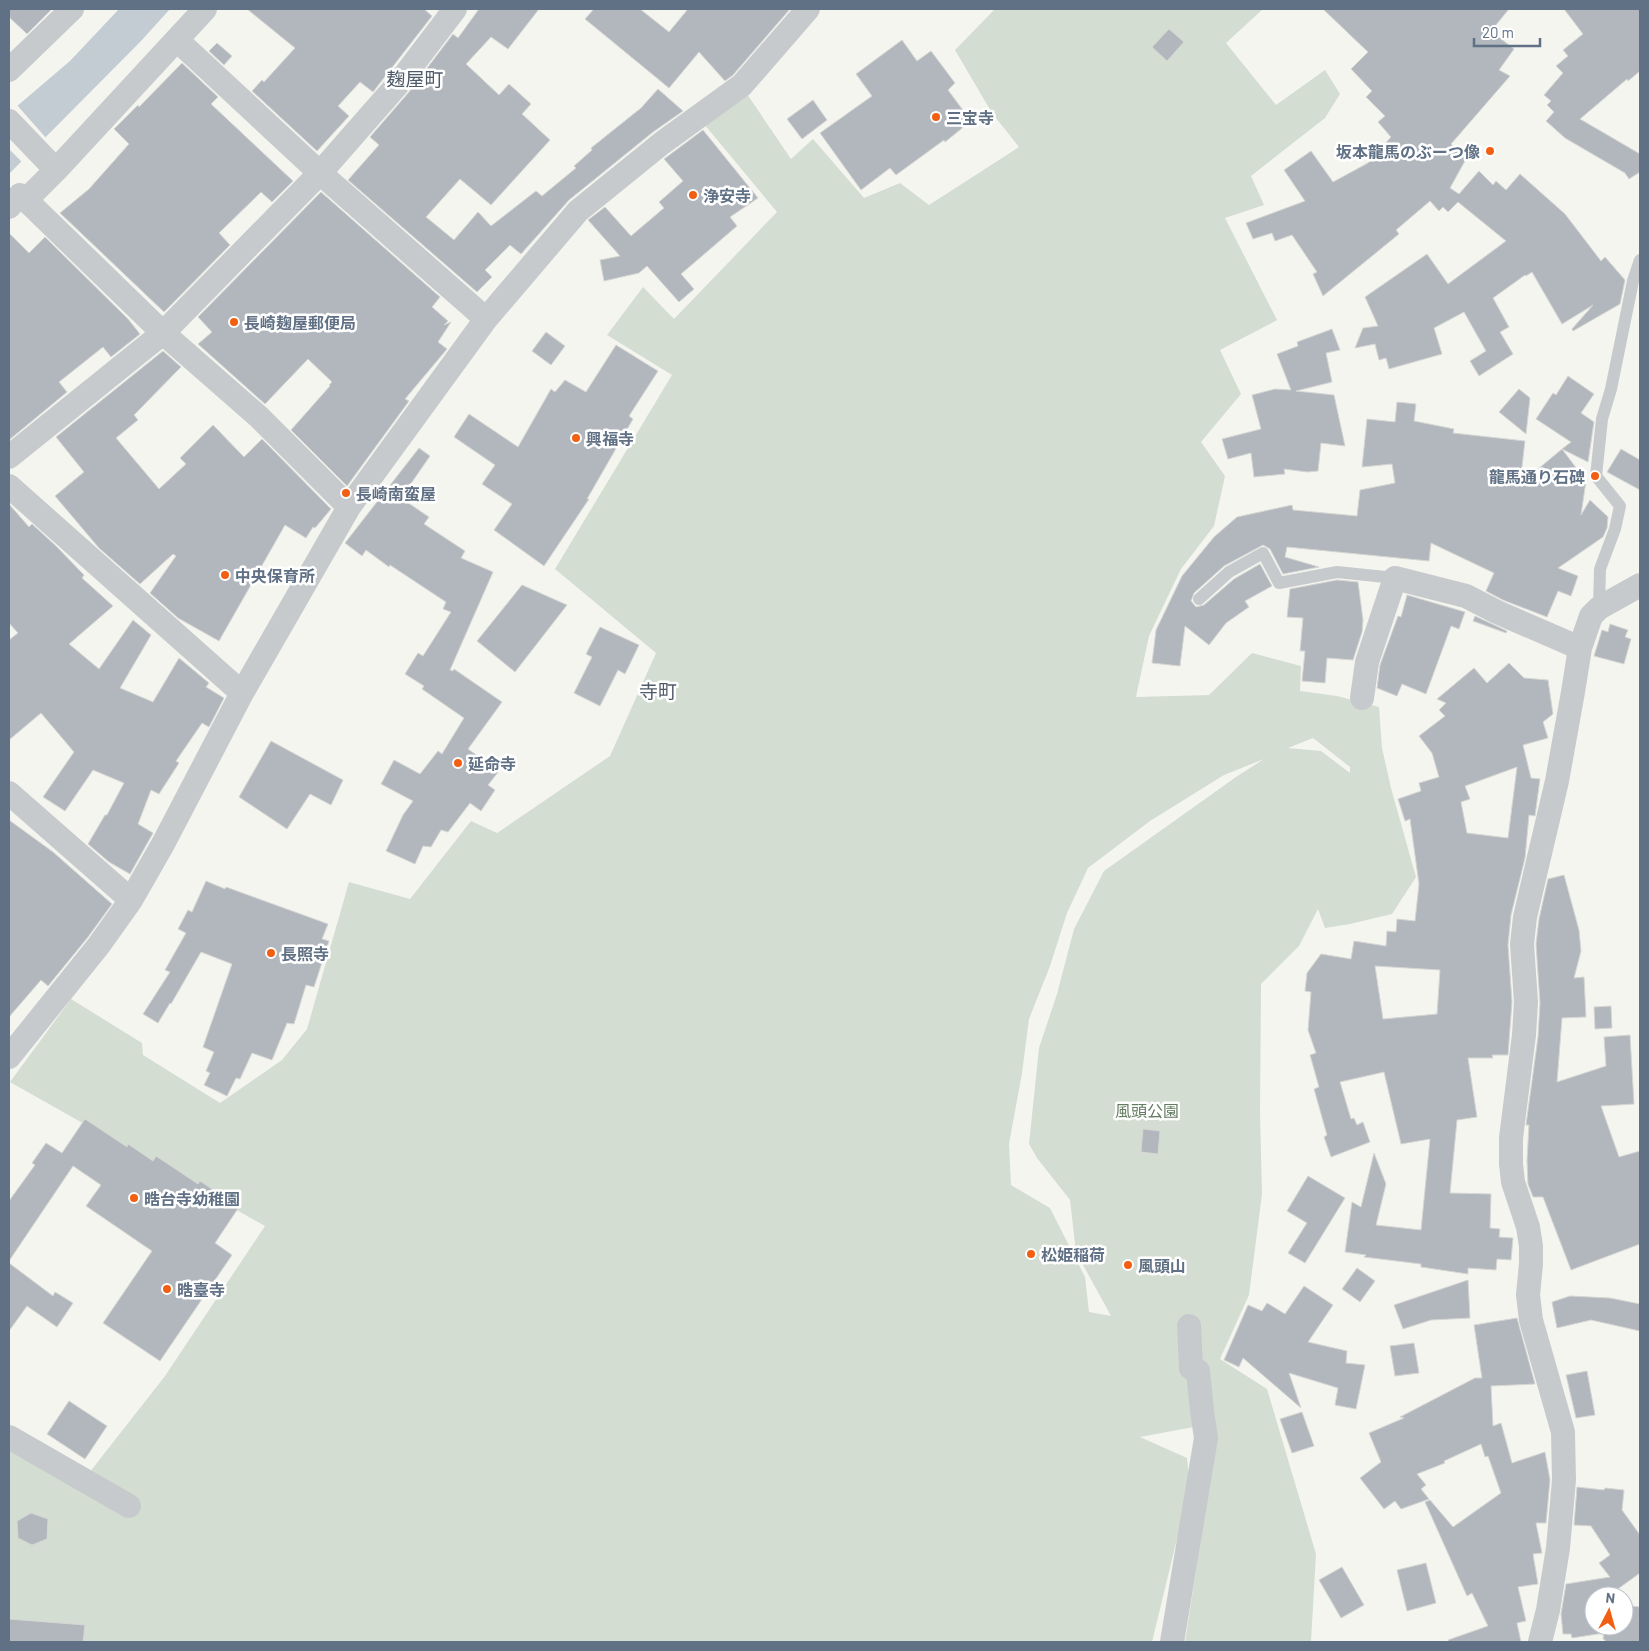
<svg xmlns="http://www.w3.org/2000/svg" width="1649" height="1651" font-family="Barlow,'Noto Sans JP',sans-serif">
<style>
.green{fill:#d4ddd1;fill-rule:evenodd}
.water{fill:#c3ccd2}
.pier{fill:#f5f5f0}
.building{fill:#b1b7bd;stroke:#d6d6d3;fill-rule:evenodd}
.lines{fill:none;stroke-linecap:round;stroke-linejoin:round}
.lane{stroke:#c7cacd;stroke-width:12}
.street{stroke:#c7cacd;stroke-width:24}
.poi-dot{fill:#f35f12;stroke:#fff;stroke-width:2}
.labels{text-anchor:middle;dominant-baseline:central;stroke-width:5;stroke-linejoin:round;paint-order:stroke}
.poi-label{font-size:16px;font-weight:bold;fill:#617185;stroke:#fff;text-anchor:start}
.park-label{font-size:16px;fill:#637b60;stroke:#fff}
.quarter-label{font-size:19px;fill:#505b69;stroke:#fff}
</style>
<rect width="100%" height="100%" fill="#f5f5f0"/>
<path class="green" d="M995,9H1263L1226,43L1276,105L1325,70L1340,94L1325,118L1251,176L1264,205L1225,218L1277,320L1220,350L1241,394L1201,442L1225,476L1214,526L1181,569L1149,636L1136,697L1209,695L1252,653L1301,666L1300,691L1337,696L1379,707L1382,748L1391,788L1416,877L1392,914L1350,924L1325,928L1318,909L1299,946L1261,984L1260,1113L1262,1194L1249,1295L1220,1359L1267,1389L1316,1554L1311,1642H1185L1217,1436L1194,1427L1140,1437L1187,1458L1190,1485L1152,1642H9V1445L82,1482L165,1376L265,1226L10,1082L71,999L142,1043L143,1055L220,1103L282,1060L307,1029L349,882L410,899L471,821L497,833L610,756L656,653L555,569L672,375L607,335L643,287L674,319L777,212L704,124L745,91L791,159L813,139L864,198L900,183L929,205L1019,147L992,113L955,50ZM1313,738L1350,767V773L1321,751L1288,748ZM1264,759L1236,777L1104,871L1074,929L1057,994L1039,1048L1029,1144L1037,1158L1070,1200L1076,1252L1111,1316L1089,1312L1085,1277L1050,1208L1011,1185L1009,1144L1022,1073L1029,1019L1050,966L1067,913L1088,868L1150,821L1224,775Z"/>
<path class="water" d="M119,9H170L141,41L9,174V113L70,61Z"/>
<path class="pier" d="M16,104L47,139L23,163L9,149V110Z"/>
<path class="building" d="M9,9H52L27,34L9,17Z
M247,9H424L432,16L373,92L360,82L338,106L349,116L317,151L252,91L262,80L264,82L295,48Z
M479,9H539L508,49L491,37L466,64L499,95L509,84L531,104L522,114L550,140L491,205L460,179L426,217L454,240L478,212L491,226L536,191L542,196L576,168L574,166L592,150L591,148L641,108L658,89L683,111L653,132L569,200L521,254L510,245L485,270L492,277L477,292L348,180L379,145L370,137L409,92L453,34L458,38Z
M594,9H640L669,32L688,9H790L733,75L725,81L699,52L669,88L585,19Z
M1323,9H1509L1491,31L1514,49L1499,70L1510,76L1451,144L1466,159L1450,188L1459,194L1479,171L1493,185L1496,181L1506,190L1520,174L1565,214L1601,261L1605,257L1625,280L1620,304L1573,331L1572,329L1593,305L1562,324L1532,272L1526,276L1525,275L1493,298L1509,327L1500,332L1513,354L1479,376L1470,361L1486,351L1464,312L1434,328L1442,354L1389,369L1386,358L1379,360L1375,344L1355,348L1363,328L1378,326L1365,297L1427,254L1448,284L1506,241L1458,202L1448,212L1443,207L1439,211L1430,201L1396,230L1399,234L1323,296L1313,274L1317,272L1292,235L1275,241L1272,233L1253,239L1246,223L1305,201L1284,170L1311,151L1333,182L1368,163L1391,137L1378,122L1385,116L1366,97L1372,91L1351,69L1368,52Z
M1564,9H1640V71L1628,81L1627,79L1580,119L1640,154V172L1629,179L1625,173L1565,138L1546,121L1554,112L1547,105L1551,101L1544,95L1563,73L1556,66L1568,56L1563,50L1583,34Z
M1169,29L1184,42L1167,61L1152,47Z
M902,40L917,61L931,51L955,83L948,90L971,121L945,142L944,140L896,175L890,168L861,190L820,133L872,96L856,74Z
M217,43L232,56L224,65L209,51Z
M182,63L218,97L211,104L293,181L272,202L261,192L219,233L230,245L164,312L60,213L89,189L129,144L114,129L138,105L139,107Z
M813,100L827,120L802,139L787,119Z
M703,130L758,198L730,217L737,226L681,274L694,289L679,302L647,266L639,273L604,281L600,260L620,256L588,220L605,207L631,236L664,208L659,202L683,181L664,159Z
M321,192L440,297L432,307L448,321L444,325L451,322L438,342L447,349L405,399L409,401L347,486L291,430L330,386L329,385L332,382L308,359L265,404L198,344L212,332L198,317Z
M9,233L29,253L45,237L128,319L140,334L111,357L103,347L59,382L67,392L9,440Z
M1332,329L1340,350L1326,353L1332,382L1296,391L1334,395L1345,446L1321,443L1318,471L1307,472L1284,469L1285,474L1254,477L1251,453L1228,459L1222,439L1261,429L1252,395L1275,389L1291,390L1277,354L1298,346L1297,342Z
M546,332L565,346L551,365L532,351Z
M616,345L658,371L629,416L633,419L587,499H589L544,566L494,530L512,504L482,484L495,465L454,437L469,414L518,447L551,389L555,392L565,380L586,392Z
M163,351L181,367L134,415L138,420L116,438L159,489L186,464L180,458L213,425L244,457L262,439L331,509L315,528L313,527L306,538L285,525L219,641L178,618L150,593L176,556L173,554L140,584L99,548L55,496L84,472L56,437Z
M1568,376L1594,394L1581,413L1594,422L1588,462L1562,449L1571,442L1536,419L1553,393L1556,395Z
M1519,389L1530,398L1526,434L1499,412Z
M1397,402L1416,404L1414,421L1454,429L1453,433L1525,441L1520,484L1562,449L1586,481L1581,515L1590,500L1608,517L1607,528L1603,537L1558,568L1578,576L1571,596L1558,591L1547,617L1503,600L1486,591L1494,573L1431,543L1429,561L1287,547L1285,557L1319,567L1283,574L1270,549L1263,545L1224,566L1194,593L1191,601L1196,607L1204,605L1234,579L1260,564L1272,586L1245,601L1249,607L1226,623L1209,645L1185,626L1180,666L1152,663L1156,630L1182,576L1214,537L1237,517L1292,505L1293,510L1357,516L1360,490L1395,483L1392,464L1362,467L1367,419L1395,422Z
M419,448L430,456L401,498L429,517L424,524L465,551L461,558L493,572L450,670L453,671L454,669L502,702L468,749L499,771L488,785L495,790L481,811L470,803L448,832L441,830L431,847L423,846L415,864L386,851L403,815L413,801L381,784L394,760L420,774L438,751L442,754L464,718L422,689L424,686L405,674L418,653L423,656L451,612L443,609L446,602L390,565L389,567L366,550L362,556L345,543Z
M1621,449L1640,460V490L1607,472Z
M9,504L29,527L32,524L56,546L84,575L82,578L113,606L69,644L99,669L133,620L151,635L120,688L153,702L179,658L209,683L206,687L224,698L209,727L202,723L176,761L179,763L159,794L151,790L138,824L153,833L130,874L109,862L88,844L105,815H107L124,783L93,770L65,811L43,797L74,752L41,713L9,740V640L18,633L9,623Z
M1337,580L1358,582L1363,620L1362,632L1353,660L1327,658L1325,683L1302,681L1305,651H1300L1303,618L1287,617L1290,589Z
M522,585L567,605L515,672L477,641Z
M1407,595L1465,612L1459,629L1451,626L1426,694L1402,684L1397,696L1377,688L1380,665L1398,616L1401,617Z
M1475,616L1507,631L1506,633L1473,621Z
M1610,624L1628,630L1625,637L1631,639L1624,664L1594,656L1602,630L1608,632Z
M600,627L639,645L625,674L618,670L600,706L574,693L592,657L586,654Z
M1509,663L1524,678L1548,680L1553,714L1543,722L1548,738L1523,745L1531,778L1540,779L1535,816L1529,815L1525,858L1511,915L1508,945L1512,1002L1508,1055H1492L1493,1058H1468L1477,1117L1457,1120L1450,1193L1491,1194L1490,1228L1500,1229L1499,1237L1513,1238L1511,1260L1497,1259L1496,1270L1468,1268V1274L1421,1267V1264L1364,1257L1366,1255L1345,1252L1352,1202L1361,1207L1374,1153L1386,1184L1376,1225L1421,1230L1430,1139L1401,1144L1384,1072L1340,1082L1351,1119L1354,1118L1357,1125L1363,1122L1370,1142L1331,1157L1324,1137L1327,1135L1314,1089L1319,1087L1310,1055L1316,1053L1308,1030L1311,992L1305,991L1307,973L1321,954L1351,959L1354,941L1386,946L1387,931L1396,932L1397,919L1415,921L1419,884L1410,819L1405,821L1398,799L1421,791L1419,783L1439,777L1432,753L1419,736L1445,716L1439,710L1446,703L1437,699L1474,668L1487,683ZM1517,767L1508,838L1467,833L1461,802L1470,799L1465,786ZM1375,966L1440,970L1437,1014L1383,1019Z
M271,741L343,780L331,805L310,794L287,829L239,797Z
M9,820L53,852L112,904L88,937L48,986L41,980L9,1017Z
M1564,875L1579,930L1581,951L1574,978L1584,977L1586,1017L1562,1018L1557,1082L1606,1066L1604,1037L1630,1035L1634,1104L1601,1106L1619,1157L1640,1151V1244L1571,1270L1543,1197H1533L1528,1184L1527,1160L1529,1125H1526L1538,1037L1540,1003L1536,944L1539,919L1548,879Z
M206,881L225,889L226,887L328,924L322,939L329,941L314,987L306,985L294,1024L287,1023L272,1060L252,1053L240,1079L236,1078L227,1096L204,1085L210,1073L206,1071L214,1052L203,1047L232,964L201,952L171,1004L170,1003L158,1023L143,1014L170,972L165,970L186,933L178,929L188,910L192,912Z
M1611,1006L1612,1028L1595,1029L1594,1007Z
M85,1119L127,1147L128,1144L153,1161L156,1156L198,1184L200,1181L239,1207L215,1243L232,1255L160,1361L103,1323L152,1251L86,1206L101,1185L73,1166L9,1261V1201L35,1165L32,1163L46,1143L62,1153Z
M1143,1129L1160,1131L1158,1154L1141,1152Z
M1308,1176L1345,1198L1305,1263L1288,1253L1307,1223L1287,1211Z
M9,1263L53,1296L55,1292L73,1303L57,1327L27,1306L9,1331Z
M1357,1268L1375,1281L1360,1302L1342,1289Z
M1468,1280L1470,1318L1431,1320L1403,1329L1394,1305Z
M1304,1286L1333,1305L1308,1342L1347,1351L1346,1363L1365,1365L1356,1409L1335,1405L1338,1388L1289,1373L1301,1408L1243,1358L1239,1367L1224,1360L1248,1305L1262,1311L1267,1303L1285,1314Z
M1570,1296L1610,1298L1640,1304V1331L1591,1320L1557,1328L1552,1302Z
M1517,1318L1535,1384L1491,1386L1493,1426L1501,1423L1512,1463L1545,1452L1550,1480L1546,1523H1536L1542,1553L1533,1554L1538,1584L1518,1587L1526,1621L1517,1623L1521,1642H1449L1448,1640L1488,1626L1472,1593L1467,1596L1425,1502L1430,1500L1453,1527L1501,1493L1488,1456L1485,1457L1481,1444L1444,1461L1445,1463L1417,1474L1426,1485L1421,1489L1429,1499L1401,1509L1395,1501L1384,1509L1360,1478L1381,1462L1369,1433L1404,1418L1400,1417L1475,1378H1482L1474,1325Z
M1414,1343L1419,1373L1395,1376L1390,1346Z
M1587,1371L1595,1415L1576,1418L1566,1375Z
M69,1401L107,1426L85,1459L47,1434Z
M1302,1412L1314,1446L1292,1453L1280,1419Z
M1577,1487L1604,1490L1605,1488L1624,1490L1622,1510L1640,1535V1573L1608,1596H1594V1626H1624V1605L1640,1607V1642H1605V1640L1603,1639L1604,1633L1572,1638L1571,1634H1563L1561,1614L1566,1584L1610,1577L1599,1563L1610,1555L1591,1526L1574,1525Z
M31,1513L48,1519L47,1539L32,1545L18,1538L17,1521Z
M1426,1563L1436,1603L1407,1611L1397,1570Z
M1342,1567L1364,1605L1341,1618L1319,1580Z
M9,1619L85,1625L83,1642H9Z"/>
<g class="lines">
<path class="lane" d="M1199,599L1229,572L1263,553L1279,583L1337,572L1395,578
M1599,608L1600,569L1615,529L1620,506L1596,476L1602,419L1611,389L1633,281L1640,260"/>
<path class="street" d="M177,40L320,173L486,319
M9,70L72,9
M9,121L56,170
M26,200L56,170L205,9
M9,207L20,195L26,200L163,333L259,417L349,507
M9,457L163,333L320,173L398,84L455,9
M9,486L242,693
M1362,698L1367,662L1395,578L1466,596L1497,612L1580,648
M9,793L131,900
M9,1057L99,945L131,900L163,844L242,693L349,507L486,319L578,211L662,143L742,85L808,9
M9,1437L129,1506
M1172,1642L1206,1438L1202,1411L1198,1371L1191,1368L1189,1326
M1540,1642L1548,1610L1558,1548L1564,1480L1563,1432L1531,1320L1528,1295L1531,1264V1246L1528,1227L1513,1182L1511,1164V1138L1524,1035L1526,1002L1522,944L1525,917L1557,781L1573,692L1580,648L1591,616L1599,608L1640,585"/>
</g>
<g class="poi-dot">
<circle cx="936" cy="117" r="5"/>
<circle cx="1490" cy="151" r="5"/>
<circle cx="693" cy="195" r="5"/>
<circle cx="234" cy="322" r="5"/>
<circle cx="576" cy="438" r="5"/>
<circle cx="1595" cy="476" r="5"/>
<circle cx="346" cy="493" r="5"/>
<circle cx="225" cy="575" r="5"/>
<circle cx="458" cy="763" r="5"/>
<circle cx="271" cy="953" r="5"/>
<circle cx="134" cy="1198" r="5"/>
<circle cx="1031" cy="1254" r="5"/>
<circle cx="1128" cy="1265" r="5"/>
<circle cx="167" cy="1289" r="5"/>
</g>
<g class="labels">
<g class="poi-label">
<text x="946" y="117">三宝寺</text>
<text x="1480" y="151" text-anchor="end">坂本龍馬のぶーつ像</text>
<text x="703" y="195">浄安寺</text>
<text x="244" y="322">長崎麹屋郵便局</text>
<text x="586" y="438">興福寺</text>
<text x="1585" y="476" text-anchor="end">龍馬通り石碑</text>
<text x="356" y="493">長崎南蛮屋</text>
<text x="235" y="575">中央保育所</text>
<text x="468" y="763">延命寺</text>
<text x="281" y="953">長照寺</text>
<text x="144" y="1198">晧台寺幼稚園</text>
<text x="1041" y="1254">松姫稲荷</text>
<text x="1138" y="1265">風頭山</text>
<text x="177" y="1289">晧臺寺</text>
</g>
<g class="park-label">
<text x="1147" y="1110">風頭公園</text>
</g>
<g class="quarter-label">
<text x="415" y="78">麹屋町</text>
<text x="658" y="690">寺町</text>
</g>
</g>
<rect width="1649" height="1651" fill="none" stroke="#617185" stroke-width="20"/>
<g transform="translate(1609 1611) rotate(6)"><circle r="24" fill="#ffffff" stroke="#c0c6ce"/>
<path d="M0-4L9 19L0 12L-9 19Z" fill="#f35f12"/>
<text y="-8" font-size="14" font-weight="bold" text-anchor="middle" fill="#617185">N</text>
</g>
<path d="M1474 38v8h66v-8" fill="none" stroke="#617185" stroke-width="2.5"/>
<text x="1482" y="38" font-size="15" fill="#617185" stroke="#ffffff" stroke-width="4" paint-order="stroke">20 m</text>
</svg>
